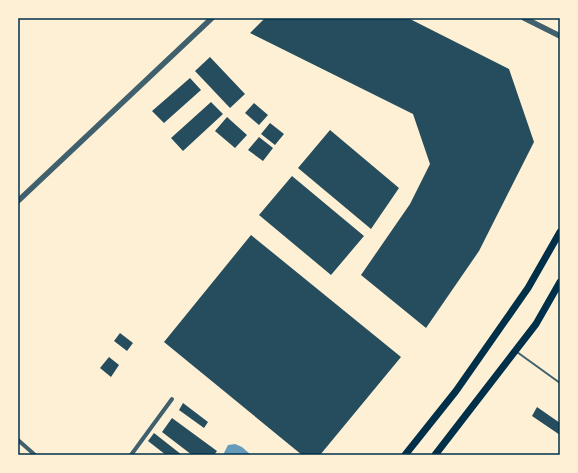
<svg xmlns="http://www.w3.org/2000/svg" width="578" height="473" font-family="'Source Sans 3',sans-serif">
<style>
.water{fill:#669bbc}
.building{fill:#264d5e}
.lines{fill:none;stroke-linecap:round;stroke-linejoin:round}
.service{stroke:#3f606c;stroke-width:2}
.minor{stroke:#3f606c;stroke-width:4}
.tertiary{stroke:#3f606c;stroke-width:5.5}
.primary{stroke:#003049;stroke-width:7}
.neatline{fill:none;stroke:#003049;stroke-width:1.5}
</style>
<rect width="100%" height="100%" fill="#fdf0d5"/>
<path class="water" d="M235,444L242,447L251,455H223L228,445Z"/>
<path class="building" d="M265,18H408L509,69L534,142L479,251L426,328L361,275L410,204L430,164L413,114L250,33Z
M210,57L245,94L230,108L195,71Z
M190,78L201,90L164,123L152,111Z
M211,102L223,114L183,151L171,138Z
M254,103L268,115L259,125L245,113Z
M227,117L247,135L235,148L215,131Z
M270,123L284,134L275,145L261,134Z
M330,130L399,188L371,229L298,168Z
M259,137L273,148L263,161L248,150Z
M292,176L364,236L331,275L259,215Z
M251,235L401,357L320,455H302L164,342Z
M120,333L133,343L127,351L114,341Z
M109,357L119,365L111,377L100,368Z
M183,403L208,422L204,428L179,410Z
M537,407L560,423V435L532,416Z
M172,418L217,451L214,455H192L162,432Z
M154,433L182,455H166L148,441Z"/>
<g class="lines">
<path class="service" d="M517,352L560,383"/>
<path class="minor" d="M18,440L35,455
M131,455L172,399"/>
<path class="tertiary" d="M524,18L560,36
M18,201L212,18"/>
<path class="primary" d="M405,455L456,391L528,288L560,232
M435,455L536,324L560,282"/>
</g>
<rect width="578" height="473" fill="none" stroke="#fdf0d5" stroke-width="38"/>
<rect x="19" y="19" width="540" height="435" class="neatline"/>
</svg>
